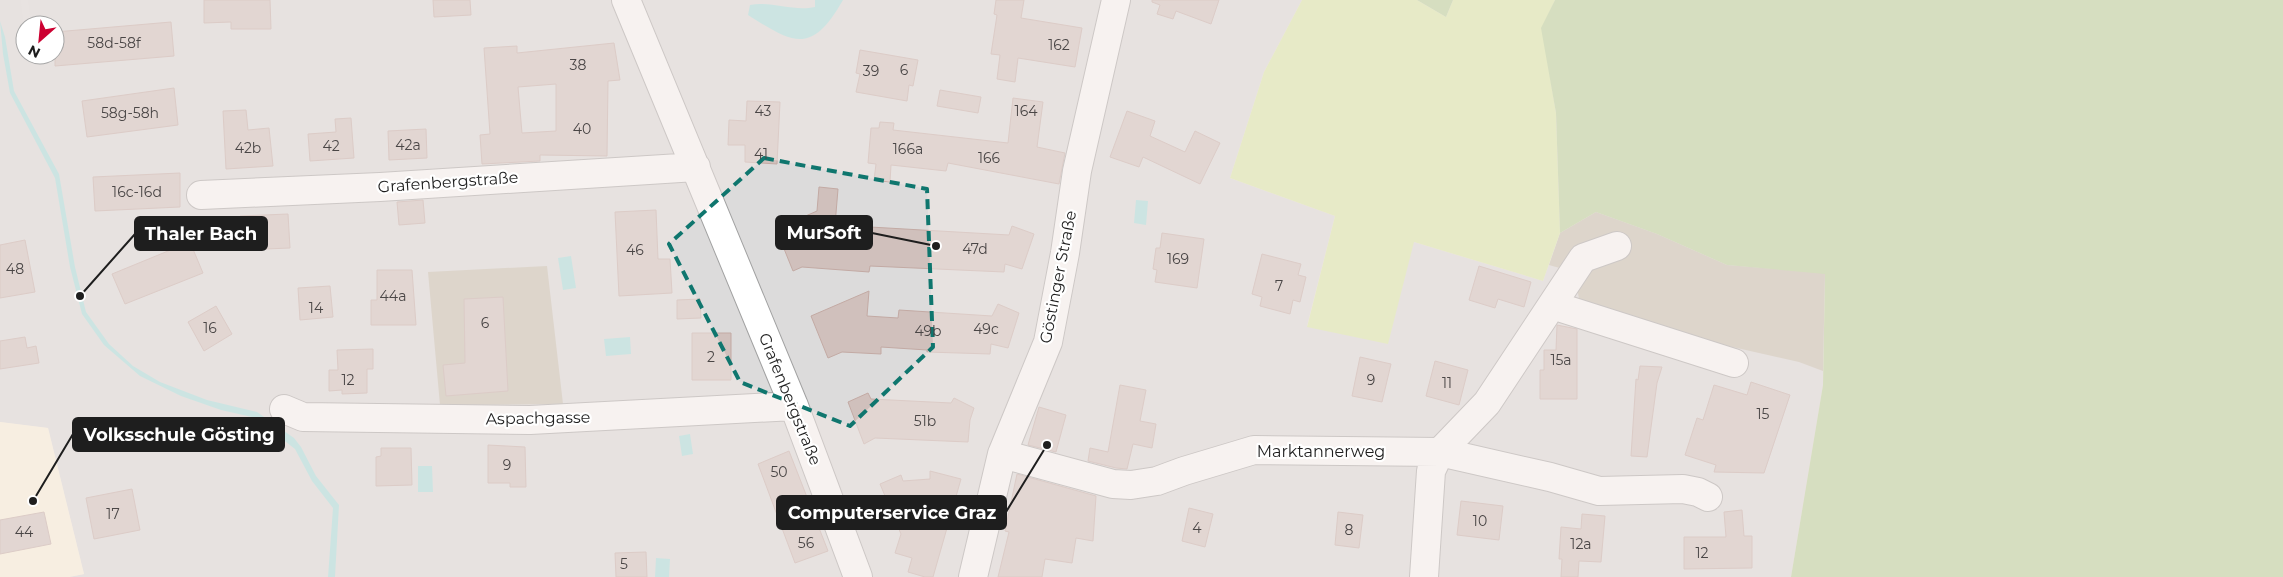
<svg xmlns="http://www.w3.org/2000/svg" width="2283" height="577" font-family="Montserrat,sans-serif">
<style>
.residential{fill:#dcdbdb;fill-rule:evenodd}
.education{fill:#fff7dd}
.construction{fill:#c5bfae}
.grass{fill:#dbeea5}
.forest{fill:#b6d294}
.parking{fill:#dedede}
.water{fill:#a0e1e0}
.building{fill:#d0c0bc;stroke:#c3aaa4;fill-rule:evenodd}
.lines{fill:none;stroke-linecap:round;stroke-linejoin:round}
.minor-casing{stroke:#a2a2a2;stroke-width:30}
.minor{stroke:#fff;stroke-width:28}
.marked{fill:none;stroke:#0f766e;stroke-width:4;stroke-dasharray:10 6;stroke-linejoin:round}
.labels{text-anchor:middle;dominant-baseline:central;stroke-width:4.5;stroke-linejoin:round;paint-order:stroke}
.number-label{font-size:14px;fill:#4a4646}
.street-label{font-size:16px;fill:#1e1e1e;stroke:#fff}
.leader{fill:none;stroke:#1e1e1e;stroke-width:2}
.callout-dot{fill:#1e1e1e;stroke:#fff;stroke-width:2}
.callout{fill:#1e1e1e;stroke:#1e1e1e;stroke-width:2}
.callout-label{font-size:18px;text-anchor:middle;font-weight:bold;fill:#fff}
</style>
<rect width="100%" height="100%" fill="#f0e8e3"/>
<path class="residential" d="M0,0H1302L1264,72L1230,178L1335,216L1307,326L1414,242L1543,281L1560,233L1596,212L1825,273L1823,385L1791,577H69L84,574L48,428L0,422ZM25,25H55V55H25Z"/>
<path class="education" d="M0,422L48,428L84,574L69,577H0Z"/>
<path class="construction" d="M1596,212L1657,234L1727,265L1825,273L1823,371L1799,362L1609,319L1581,309L1574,272L1549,265L1560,233Z
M547,266L563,404L440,405L428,272Z"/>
<path class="grass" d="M1302,0H1417L1446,17L1453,0H1555L1542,28L1556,113L1560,233L1543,281L1414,242L1388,344L1307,327L1335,216L1230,178L1264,72Z"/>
<path class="forest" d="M1417,0H1453L1446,17Z
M1555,0H2283V577H1791L1823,385L1825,274L1727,265L1657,234L1596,212L1560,233L1556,113L1541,28Z"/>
<path class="parking" d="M21,0H28L31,25H25V39Z"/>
<path class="water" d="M815,0H843C812,54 795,45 748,15L750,5C772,1 794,12 815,7Z
M0,21L5,37L14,91L59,174L75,267L86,312L109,344L133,366L160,382L207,400L257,412L294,438L301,447L316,476L339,505L335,577H328L333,508L312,481L295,449L272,431L252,417L221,410L181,396L140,376L104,345L82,314L70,267L55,178L10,93L3,54Z
M1136,200L1148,201L1146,225L1134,223Z
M571,256L576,288L563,290L558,258Z
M630,337L631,354L606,356L604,339Z
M690,434L693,454L682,456L679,436Z
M418,466H432L433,492H418Z
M656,558L670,559L669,577H655Z"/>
<path class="building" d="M204,0H270L271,29H231V22L204,23Z
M433,0H470L471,15L434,17Z
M996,0H1024L1021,18L1082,28L1075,67L1018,58L1015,82L997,79L1000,55L991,54L997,15L994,14Z
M1152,0H1219L1211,24L1176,11L1173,19L1157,14L1160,5L1152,2Z
M171,22L174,56L55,66V32Z
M614,43L620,80L608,81L607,156L540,155V161L482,164L480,135L490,134L484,48L517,46V53ZM556,84V131L522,133L518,87Z
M860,50L918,60L913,86L909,85L907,101L856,92L860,74L856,73Z
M174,88L178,125L87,137L82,101Z
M940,90L981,97L978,113L937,106Z
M1013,98L1043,102L1037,147L1065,153L1059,184L948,163L946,171L891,165L890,182L874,180L876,164L868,163L871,128H879L880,122L894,123L893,130L1008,143Z
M747,101L780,102L777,164L745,162V145H728L729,120L746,121Z
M246,110L248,130L269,128L273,166L226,169L223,111Z
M1127,111L1155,121L1150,136L1185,152L1195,131L1220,143L1200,184L1143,157L1139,167L1110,157Z
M351,118L354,158L310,161L308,134L336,132L335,119Z
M426,129L427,158L389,160L388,131Z
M180,173V207L95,211L93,177Z
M819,187L838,189L835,225L1009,235L1012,226L1034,234L1022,269L1005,264L1004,272L870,266L869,272L802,267L793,271L776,229L817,211Z
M423,200L425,223L399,225L397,202Z
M656,210L658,259H670L672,293L619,296L615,212Z
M288,214L290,248L242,250L240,216Z
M1162,233L1204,239L1197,288L1155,282L1157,270L1153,269L1156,248H1160Z
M25,240L35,292L0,298V245Z
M190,242L203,273L125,304L112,274Z
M1262,254L1301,264L1298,275L1306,277L1300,302L1293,300L1290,314L1260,306L1262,297L1252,294Z
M1479,266L1531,282L1524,307L1498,299L1495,308L1469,300Z
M377,270H412L416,325H371V300H377Z
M330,286L333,317L300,320L298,288Z
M869,291L867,316L898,318L899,310L992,316L998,304L1019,313L1008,348L991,344L990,354L927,352V350L881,347V354L842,352L828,358L811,316Z
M503,297L508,391L446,396L443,365L465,363L464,299Z
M700,299L701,318L677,319V300Z
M216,306L232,334L204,351L188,322Z
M1557,325L1577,329V399H1540V370H1544V350H1556Z
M692,333H731V380H692Z
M25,337L27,348L36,346L39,363L0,369V341Z
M373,349V369H367V393L342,394V390L329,391V370H338L337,350Z
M1360,357L1391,364L1382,402L1352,396Z
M1435,361L1468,370L1459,405L1426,396Z
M1640,366L1662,367L1657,383L1647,457L1631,456L1636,379L1638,380Z
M1751,382L1790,395L1764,473L1714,472L1716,465L1685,455L1697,418L1703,420L1714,385L1747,395Z
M1120,385L1146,390L1140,421L1156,424L1152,448L1133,444L1127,469L1116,468L1088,461L1090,448L1108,452Z
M868,393L871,399L951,403L954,398L974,408L970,420L968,442L875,438L864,444L848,402Z
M1039,407L1066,415L1056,452L1028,445Z
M488,445L525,447L526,487H510V483H488Z
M381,448H411L412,485L376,486V457L381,456Z
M789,451L828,551L795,563L758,464Z
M930,471L961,479L933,577H925L908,572L912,558L895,553L901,534L880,484L901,475L903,481L930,479Z
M1017,474L1096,496L1093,541L1076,538L1072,563L1045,559L1042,577H998L1009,532L1005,531Z
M132,489L140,530L94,539L86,498Z
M1461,501L1503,506L1499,540L1457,535Z
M1189,508L1213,514L1205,547L1182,541Z
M1742,510L1744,536H1752V568L1684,569V537H1726L1724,512Z
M44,512L51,544L0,554V520Z
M1338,512L1363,515L1359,548L1335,545Z
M1582,514L1605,516L1601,562L1579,561L1578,577H1561L1562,559H1559L1561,527L1581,529Z
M646,552L647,577H616L615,553Z"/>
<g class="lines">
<defs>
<path id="minor" d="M626,0L794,406L858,577
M201,195L380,187L696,167
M1552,305L1734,363
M284,409L303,417L530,420L794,406
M1002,454L1113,484L1131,485L1157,481L1184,471L1254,450L1440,452L1550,477L1599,491L1683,489L1698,492L1708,497
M973,577L1002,454L1048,342L1065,253L1077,171L1116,0
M1424,577L1431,471L1440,452L1487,403L1583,258L1617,246"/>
</defs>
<use href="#minor" class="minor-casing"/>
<use href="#minor" class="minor"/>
</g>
<path d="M0 0H2283V577H0ZM764,158L927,189L933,347L850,426L740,382L669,244Z" fill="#f0e8e3" fill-opacity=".55" fill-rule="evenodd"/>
<path class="marked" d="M764,158L927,189L933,347L850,426L740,382L669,244Z"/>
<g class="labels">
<g class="number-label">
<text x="114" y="43">58d-58f</text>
<text x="1059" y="45">162</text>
<text x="578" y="65">38</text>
<text x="904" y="70">6</text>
<text x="871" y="71">39</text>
<text x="763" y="111">43</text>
<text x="1026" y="111">164</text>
<text x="130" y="113">58g-58h</text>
<text x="582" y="129">40</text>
<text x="408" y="145">42a</text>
<text x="331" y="146">42</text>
<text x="248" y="148">42b</text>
<text x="908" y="149">166a</text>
<text x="761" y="154">41</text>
<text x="989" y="158">166</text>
<text x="137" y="192">16c-16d</text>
<text x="975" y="249">47d</text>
<text x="635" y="250">46</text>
<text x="1178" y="259">169</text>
<text x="15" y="269">48</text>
<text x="1279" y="286">7</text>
<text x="393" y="296">44a</text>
<text x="316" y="308">14</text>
<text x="485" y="323">6</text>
<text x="210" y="328">16</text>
<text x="986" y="329">49c</text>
<text x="928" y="331">49b</text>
<text x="711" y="357">2</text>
<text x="1561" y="360">15a</text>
<text x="348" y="380">12</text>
<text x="1371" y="380">9</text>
<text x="1447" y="383">11</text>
<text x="1763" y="414">15</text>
<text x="925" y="421">51b</text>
<text x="507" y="465">9</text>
<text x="779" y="472">50</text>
<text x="113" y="514">17</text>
<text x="1480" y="521">10</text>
<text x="1197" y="528">4</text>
<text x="1349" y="530">8</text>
<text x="24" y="532">44</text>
<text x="806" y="543">56</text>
<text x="1581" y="544">12a</text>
<text x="1702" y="553">12</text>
<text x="624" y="564">5</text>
</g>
<g class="street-label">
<text transform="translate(448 182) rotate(-4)">Grafenbergstraße</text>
<text transform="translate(1058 277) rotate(-79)">Göstinger Straße</text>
<text transform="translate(790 399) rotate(68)">Grafenbergstraße</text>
<text transform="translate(538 418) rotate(-1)">Aspachgasse</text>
<text x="1321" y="451">Marktannerweg</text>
</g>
</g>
<path class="leader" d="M936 246L872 233M80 296L135 234M33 501L73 434M1047 445L1006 512"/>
<g class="callout-dot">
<circle cx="936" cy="246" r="5"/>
<circle cx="80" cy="296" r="5"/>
<circle cx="33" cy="501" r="5"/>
<circle cx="1047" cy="445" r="5"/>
</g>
<g class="callout">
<rect x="776" y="216" width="96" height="33" rx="5"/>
<rect x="135" y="217" width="132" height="33" rx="5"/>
<rect x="73" y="418" width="211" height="33" rx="5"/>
<rect x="777" y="496" width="229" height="33" rx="5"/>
</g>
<g class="callout-label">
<text x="824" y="239">MurSoft</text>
<text x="201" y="240">Thaler Bach</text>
<text x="179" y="441">Volksschule Gösting</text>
<text x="892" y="519">Computerservice Graz</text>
</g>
<g transform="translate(40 40) rotate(207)"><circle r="24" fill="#ffffff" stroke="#a5a5a5"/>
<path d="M0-4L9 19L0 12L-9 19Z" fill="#cc0031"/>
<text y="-8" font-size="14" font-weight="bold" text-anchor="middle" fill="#1e1e1e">N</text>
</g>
</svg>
